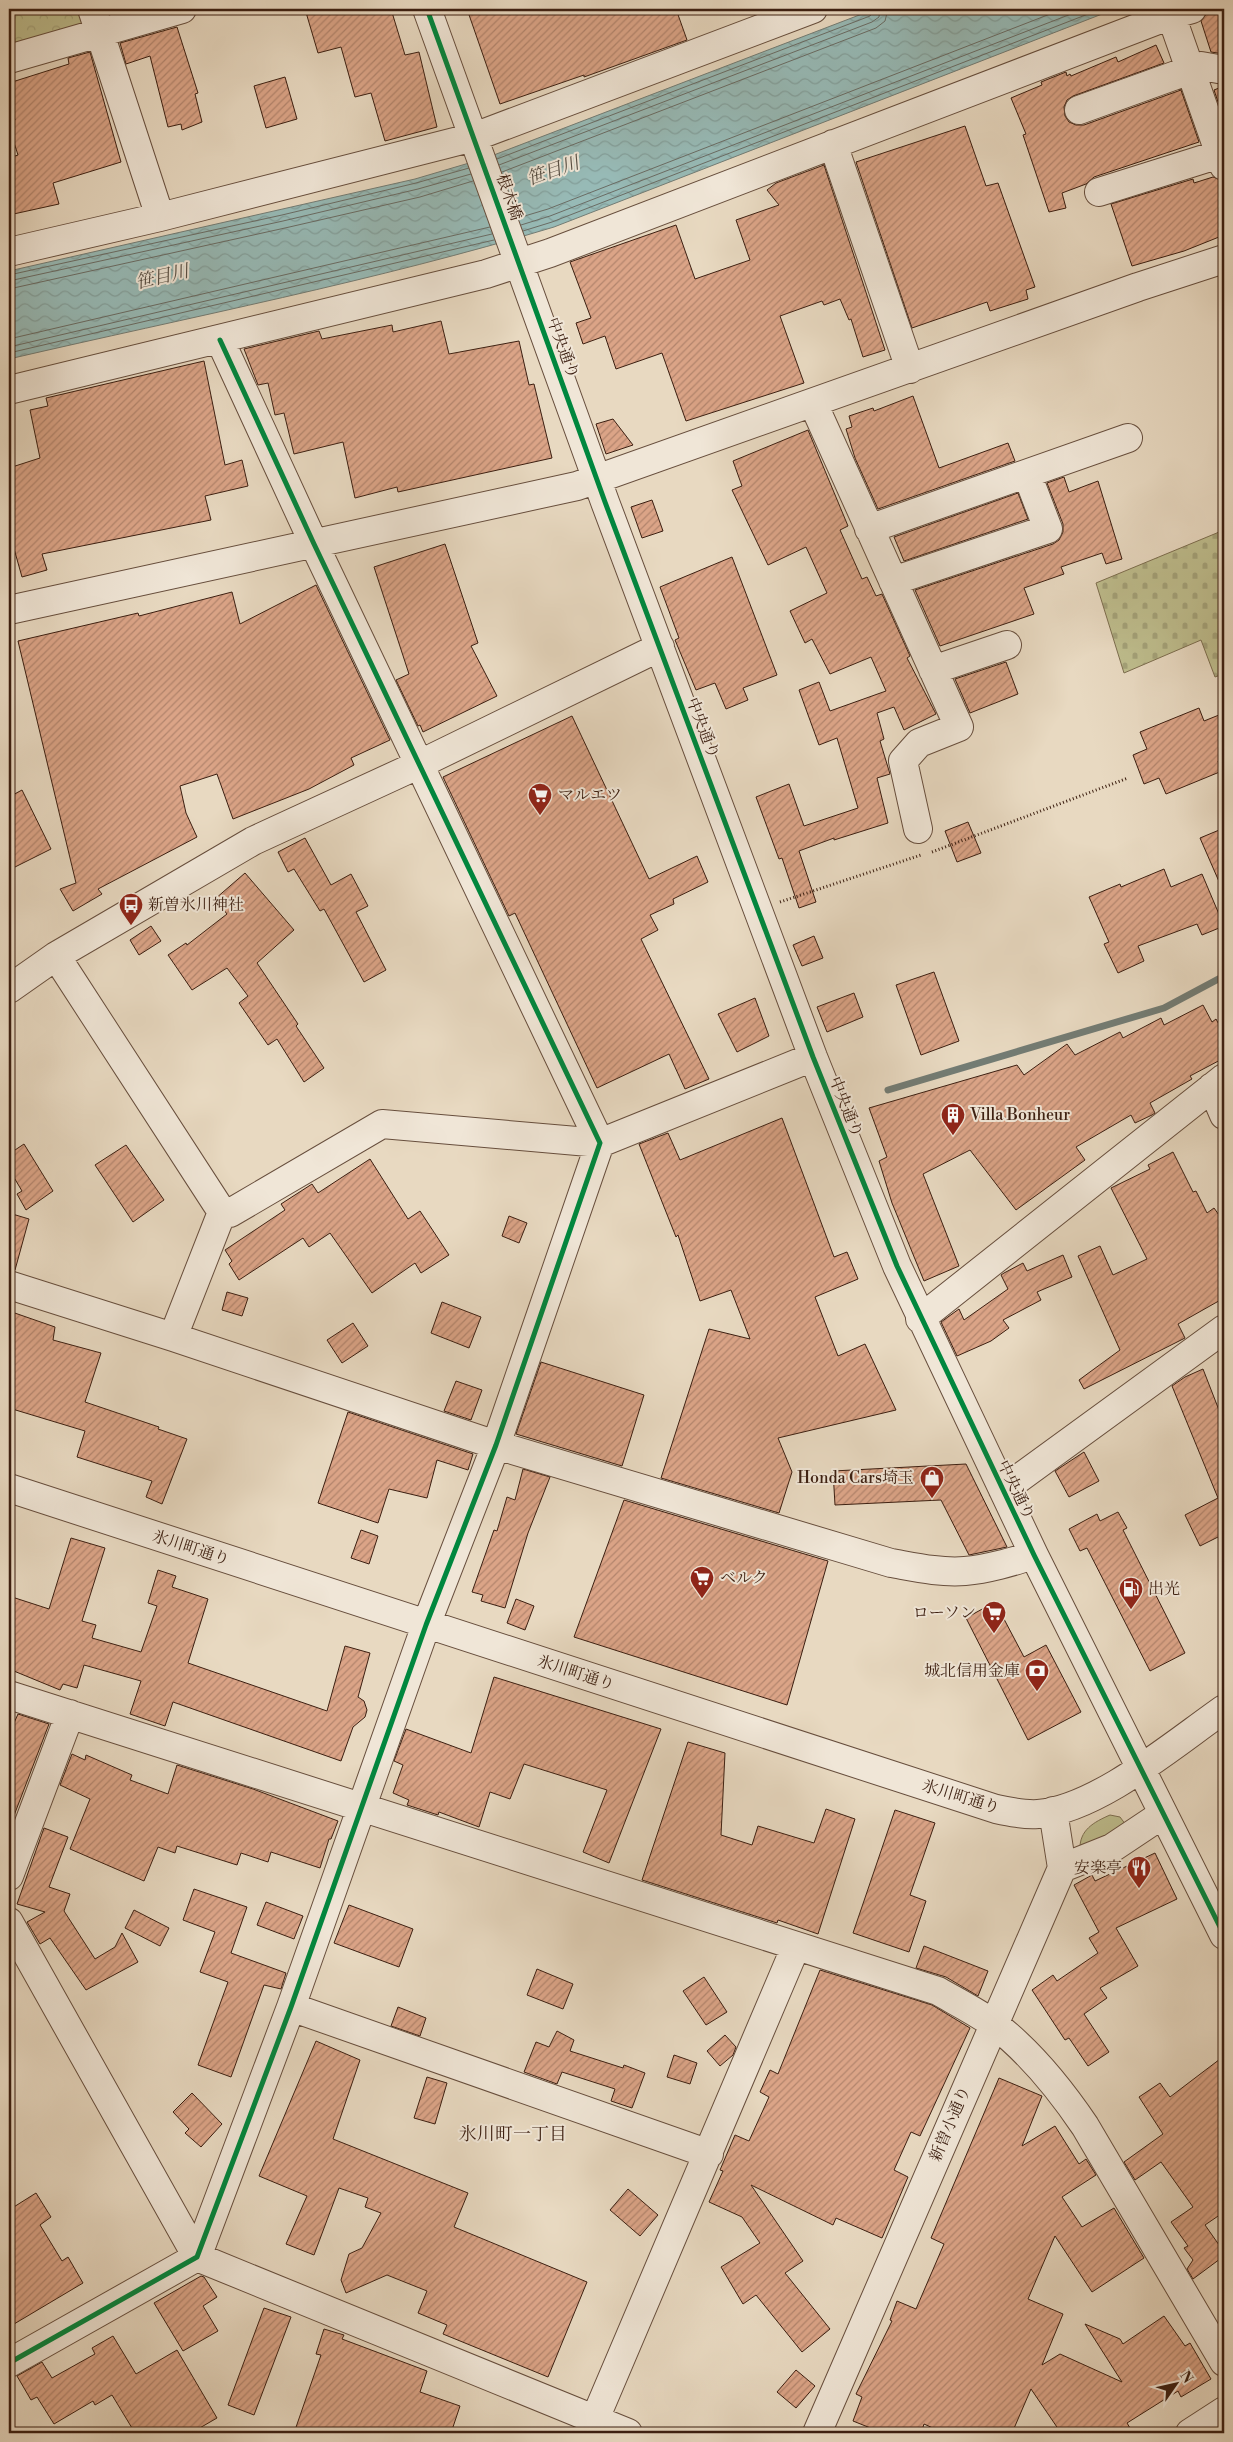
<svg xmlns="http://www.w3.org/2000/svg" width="1233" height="2442" font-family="'Libre Bodoni','Noto Serif JP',serif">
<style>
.green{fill:#bebd8d;stroke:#7d6e4f}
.forest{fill:url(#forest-crowns);stroke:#7d6e4f}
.cemetery{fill:url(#cemetery-stones);stroke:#7d6e4f}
.water{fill:url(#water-waves);stroke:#737c74}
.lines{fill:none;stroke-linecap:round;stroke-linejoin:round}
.shore{stroke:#6a6c64;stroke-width:1}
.stream{stroke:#737c74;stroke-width:7}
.building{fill:url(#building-hatch);stroke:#3c1f11}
.minor-casing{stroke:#674e3d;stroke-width:30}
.path{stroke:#3c1f11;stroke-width:3;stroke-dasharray:1 2.5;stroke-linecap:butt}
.minor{stroke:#f0e6d7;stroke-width:28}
.cycleway-casing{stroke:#f0e6d7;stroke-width:8}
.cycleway{stroke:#00873e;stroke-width:5}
.labels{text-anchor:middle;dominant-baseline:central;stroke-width:4;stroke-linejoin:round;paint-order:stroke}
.street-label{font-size:16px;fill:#3c1f11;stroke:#f0e6d7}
.poi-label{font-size:16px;fill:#3c1f11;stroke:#f0e6d7;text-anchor:start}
.water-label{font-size:18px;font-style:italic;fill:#574e43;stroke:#f0e6d7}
.neighbourhood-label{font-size:18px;fill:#3c1f11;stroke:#f0e6d7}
</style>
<defs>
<pattern id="forest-crowns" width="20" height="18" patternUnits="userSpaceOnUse" patternTransform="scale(1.25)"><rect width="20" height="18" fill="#bebd8d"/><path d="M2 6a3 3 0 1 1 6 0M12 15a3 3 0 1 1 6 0" fill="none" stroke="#a4a279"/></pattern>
<pattern id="cemetery-stones" width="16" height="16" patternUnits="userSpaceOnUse" patternTransform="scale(1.25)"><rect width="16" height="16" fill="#bebd8d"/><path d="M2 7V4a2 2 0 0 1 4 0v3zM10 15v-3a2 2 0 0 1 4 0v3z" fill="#a4a279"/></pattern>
<pattern id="water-waves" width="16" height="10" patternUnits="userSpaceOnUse" patternTransform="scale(1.25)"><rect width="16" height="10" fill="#97bab6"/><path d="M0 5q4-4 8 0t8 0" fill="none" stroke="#839f9b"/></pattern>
<pattern id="building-hatch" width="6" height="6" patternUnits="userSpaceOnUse" patternTransform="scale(1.25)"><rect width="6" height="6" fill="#dba487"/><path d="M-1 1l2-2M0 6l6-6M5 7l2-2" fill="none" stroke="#b3856d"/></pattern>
</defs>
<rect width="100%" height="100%" fill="#e8d9c1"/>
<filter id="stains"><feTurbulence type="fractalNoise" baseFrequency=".004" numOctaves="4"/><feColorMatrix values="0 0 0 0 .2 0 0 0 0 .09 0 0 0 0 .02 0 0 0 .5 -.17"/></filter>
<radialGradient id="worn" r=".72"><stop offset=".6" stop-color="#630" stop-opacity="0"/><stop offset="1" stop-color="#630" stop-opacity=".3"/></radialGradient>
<path class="green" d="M1110,1815L1120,1817L1129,1829L1080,1850C1079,1830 1094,1822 1110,1815Z"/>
<path class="forest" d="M9,9H82L88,27L15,51L9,31Z"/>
<path class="cemetery" d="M1224,530V676L1223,674L1215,677L1201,640L1124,673L1096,583Z"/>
<path class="water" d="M875,9H1115L554,227C376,281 190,317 9,359V271L415,179L486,158Z"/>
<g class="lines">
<path class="shore" d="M497,159L870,16L874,9
M499,165L872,22L879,17L880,9
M502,172L876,28L885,21L888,9
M518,218L548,209L1063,9
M521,225L550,216L1084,9
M523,231L552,222L1101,9
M9,275L282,215L416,183L469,168
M9,281L283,221L418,189L471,174
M9,289L285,228L420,197L473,181
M9,339L490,227
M9,347L492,234
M9,353L494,240"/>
<path class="stream" d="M888,1090L1164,1008L1224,976"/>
</g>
<path class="building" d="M305,9H391L405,55L419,52L437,127L385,141L371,93L355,97L341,47L318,53Z
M467,9H676L687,40L584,77V75L500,104Z
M1207,9H1224V54L1211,52L1201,21L1207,13Z
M177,27L198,93L195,94L202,122L182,130L181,124L168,127L150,56L126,64L120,43Z
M1156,45L1164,63L1073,96L1067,100L1064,107L1065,116L1069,122L1076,125H1084L1181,90L1199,142L1094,177L1086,184L1062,193L1066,208L1049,212L1023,135L1026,134L1011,98L1042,85L1041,82L1066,72L1067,76L1070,74L1071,76L1116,57L1118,62Z
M90,52L121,162L53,183L59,204L9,215V158L18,155L9,127V122L15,120L9,101V83L69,64L68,58Z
M285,77L297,119L266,128L254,86Z
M1224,86V120L1214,90Z
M965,126L986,186L998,183L1035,287L1026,290L1028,299L990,311L987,302L912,328L856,162Z
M824,165L885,350L863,357L851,319L849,320L840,299L824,305L822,301L780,316L804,383L686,421L662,353L616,369L605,336L583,344L576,323L591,318L570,262L676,225L695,279L750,260L736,220L779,205L767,190L776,183Z
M1213,177L1224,181V235L1184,251L1132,266L1111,204L1193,179L1194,183Z
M441,321L449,354L519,341L529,385L534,384L552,458L398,492L397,487L355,498L343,442L294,454L284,413L275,415L268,383L258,385L244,349L319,331L322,339L392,325L393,332Z
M204,361L225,465L242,460L248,486L205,496L211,520L42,554L47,570L22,577L9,531V468L40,458L30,410L48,406L46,398Z
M913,396L939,468L1008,443L1015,461L878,509L855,458L846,429L852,427L849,416L873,408L874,411Z
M613,419L633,445L606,454L596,424Z
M808,430L848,526L840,530L862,579L867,577L876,596L882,594L910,656L907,658L936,714L904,730L894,707L877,713L884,739L880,741L890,774L877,778L888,823L834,840V838L799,851L816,902L799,908L782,858L779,859L756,797L789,784L804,826L858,808L837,738L819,745L799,690L819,682L830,711L886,691L871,657L830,674L812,639L805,643L790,611L827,593L806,547L768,565L732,490L742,486L733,461Z
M1064,477L1069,492L1098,481L1122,559L1106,564L1102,553L1061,567L1064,574L1024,588L1034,614L940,646L915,590L1053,544L1059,540L1063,532V524L1047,483Z
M1018,493L1028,519L904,561L894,537Z
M652,500L663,531L642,538L631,507Z
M445,544L478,643L471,646L497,696L423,732L420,725L418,726L396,680L409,674L374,567Z
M732,557L777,675L743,688L748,700L726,709L715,683L696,690L675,640L679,638L660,587Z
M316,585L390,740L351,758L354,765L309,789L233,819L217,774L180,786L186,813L197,837L98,889L102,894L73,911L60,889L76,883L18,641L138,613L139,616L232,592L240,624Z
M1006,662L1018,694L970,713L955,679Z
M1199,708L1204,721L1224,713V758L1218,761L1222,771L1166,794L1159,778L1144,784L1133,755L1147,749L1140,732Z
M572,716L649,879L697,856L708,882L673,899L674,904L650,915L658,930L641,939L709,1079L685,1089L669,1054L597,1088L515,913L509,916L443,777Z
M22,790L51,849L9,870V797Z
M968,822L981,853L957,862L945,831Z
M1224,828V893L1200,838Z
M305,838L331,885L351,874L368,906L356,912L386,970L364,982L324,909L320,911L294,869L288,872L278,852Z
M1164,869L1171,887L1202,874L1224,926L1202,935L1197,924L1138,946L1144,961L1118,973L1104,944L1109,942L1089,897L1120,884L1121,887Z
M245,873L294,930L257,963L298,1024L296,1026L324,1068L304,1082L277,1039L268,1045L239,1003L248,996L227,968L192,990L168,955L186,943L187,945L227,914L215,899Z
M151,926L161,941L139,955L130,940Z
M814,936L823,958L802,966L793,945Z
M934,972L959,1041L921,1055L896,985Z
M854,993L863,1017L827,1032L817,1007Z
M755,998L769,1036L737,1052L718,1014Z
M1203,1005L1212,1022L1216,1019L1224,1034V1058L1190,1076L1192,1079L1150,1103L1155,1113L1152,1115L1135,1123L1131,1115L1076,1147L1085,1160L1016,1210L970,1150L923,1174L959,1266L924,1281L892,1203L879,1161L887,1157L869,1108L1017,1065L1024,1075L1067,1044L1075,1055L1120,1032L1123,1038L1161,1018L1164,1025Z
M782,1118L834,1257L847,1252L858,1279L815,1297L838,1356L865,1344L896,1410L778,1438L792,1472L779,1513L661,1478L709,1329L750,1339L731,1290L700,1301L678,1235L676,1237L639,1144L668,1133L680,1160Z
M24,1144L53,1191L26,1210L17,1194L22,1191L9,1169V1154Z
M126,1145L164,1200L133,1222L95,1165Z
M1173,1152L1193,1192L1196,1191L1207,1213L1214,1208L1224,1222V1298L1178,1324L1185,1338L1084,1389L1079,1380L1120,1350L1078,1256L1100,1246L1113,1275L1147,1259L1111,1188L1150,1169L1148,1165Z
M370,1159L408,1219L420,1211L449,1255L421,1273L415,1263L372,1293L330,1233L309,1247L303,1238L239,1280L229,1264L232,1261L225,1250L285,1210L281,1204L312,1184L318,1193Z
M9,1213L29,1219L15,1270H9Z
M509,1216L527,1223L519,1243L502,1236Z
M1063,1255L1072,1277L1037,1292L1041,1300L1003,1320L1009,1328L991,1341L957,1356L941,1322L959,1309L964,1320L1008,1289L1001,1275L1004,1273L1023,1263L1027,1271Z
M227,1292L248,1298L242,1316L222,1310Z
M442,1302L481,1317L469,1348L431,1333Z
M9,1311L55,1327L53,1340L101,1353L85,1402L159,1427L158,1429L187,1439L162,1504L146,1497L152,1481L77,1457L85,1431L9,1408Z
M353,1323L368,1346L342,1363L327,1340Z
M541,1362L644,1395L622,1466L516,1434Z
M1203,1369L1224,1423V1534L1200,1546L1185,1515L1218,1498L1172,1386L1185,1377Z
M456,1381L482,1390L471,1420L444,1411Z
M348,1412L473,1454L468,1470L437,1460L427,1498L389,1489L378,1523L318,1503Z
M1084,1452L1099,1481L1069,1497L1055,1471Z
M966,1464L1007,1547L969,1555L941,1500L835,1505L833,1471Z
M523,1469L550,1477L528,1533L505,1608L481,1601L483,1595L472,1592L494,1530L497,1531L507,1497L515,1500Z
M624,1500L828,1561L787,1705L574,1637Z
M1118,1512L1127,1528L1123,1530L1185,1653L1150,1671L1087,1548L1080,1551L1069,1529L1097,1514L1100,1521Z
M361,1530L378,1536L369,1564L351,1558Z
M71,1538L105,1548L82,1621L96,1625L92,1638L141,1652L157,1606L148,1603L158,1570L176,1576L172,1587L208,1599L188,1663L327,1711L345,1646L370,1653L358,1697L364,1701L367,1710L365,1717L353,1727L341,1761L173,1702L165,1726L130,1714L141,1681L84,1665L77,1688L63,1684L60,1690L9,1669V1596L49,1609Z
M516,1599L534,1606L525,1630L507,1623Z
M995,1602L1024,1657L1046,1645L1081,1712L1028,1740L966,1618Z
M494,1677L661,1729L609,1863L583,1852L607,1790L524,1764L510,1799L490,1792L479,1827L439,1812L438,1815L407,1805L409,1800L393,1793L403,1765L394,1761L406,1729L471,1753Z
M18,1714L49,1724L10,1826L9,1722L14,1723Z
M688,1742L725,1753L721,1835L752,1845L758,1826L814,1843L826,1809L855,1819L818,1934L778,1920L777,1923L642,1880Z
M72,1754L85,1760L86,1755L132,1775L130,1780L168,1794L177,1765L253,1789L338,1821L331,1839H329L320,1868L271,1852L268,1862L241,1853L237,1865L177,1846L175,1853L158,1847L144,1881L70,1849L90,1799L60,1785Z
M895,1810L935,1823L910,1895L926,1901L909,1952L853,1933Z
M44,1828L68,1837L49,1887L70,1894L64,1911L95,1959L115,1947L122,1933L138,1962L86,1990L50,1938L40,1944L27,1922L45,1912L17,1904Z
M1155,1853L1177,1899L1116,1928L1138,1966L1100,1988L1107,1998L1084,2014L1109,2052L1088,2066L1069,2038L1065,2040L1032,1990L1053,1975L1057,1981L1098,1953L1089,1938L1099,1932L1074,1885L1092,1875L1095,1881Z
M194,1889L247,1907L231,1953L286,1973L281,1989L264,1985L231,2077L198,2065L228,1982L200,1972L215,1932L183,1920Z
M266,1902L303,1916L294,1939L257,1925Z
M349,1905L413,1929L399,1967L334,1943Z
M134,1910L169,1928L160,1946L125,1928Z
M924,1946L988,1971L978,1996L946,1977L916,1968Z
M537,1969L573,1984L563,2009L527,1995Z
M820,1970L932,2005L970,2028L920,2136L911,2132L894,2170L908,2177L882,2238L836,2218L833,2225L751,2185L803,2261L785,2273L830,2329L802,2352L756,2295L743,2304L721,2267L760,2243L742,2217L709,2202L723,2171L720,2170L735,2135L749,2141L769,2097L760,2092L770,2070L778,2074Z
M704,1977L727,2012L706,2025L683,1991Z
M398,2007L426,2018L420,2036L391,2026Z
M557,2031L574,2040L570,2051L623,2068L624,2065L645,2073L632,2108L611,2101L615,2089L562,2072L557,2084L524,2072L536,2042L549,2047Z
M725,2035L736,2047L733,2055L720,2066L707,2051Z
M316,2041L360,2060L333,2139L468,2193L454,2227L587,2282L548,2377L443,2334L447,2325L418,2313L427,2291L387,2275L346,2293L341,2280L349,2254L362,2248L381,2213L365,2207L368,2198L339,2188L314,2255L286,2244L307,2196L259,2176Z
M674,2055L697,2063L690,2084L667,2077Z
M1224,2056V2212L1205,2225L1224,2252V2256L1193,2279L1187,2269L1193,2260L1184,2248L1188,2246L1171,2222L1193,2207L1161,2162L1135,2180L1124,2162L1163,2134L1139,2097L1160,2083L1170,2097Z
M427,2077L447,2083L435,2124L414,2118Z
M999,2078L1042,2096L1022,2146L1055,2126L1079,2164L1086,2159L1096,2175L1062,2197L1082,2227L1114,2208L1144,2258L1092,2292L1055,2236L1028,2299L1063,2314L1042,2365L1060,2354L1122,2382L1085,2324L1120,2339L1123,2344L1164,2316L1185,2346L1190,2343L1211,2379L1181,2397L1178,2391L1127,2423L1133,2433H1061L1031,2389L1012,2433H944L924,2424L921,2433H883L853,2421L862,2397L856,2394L892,2321L890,2320L897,2301L916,2309L944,2244L931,2238Z
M192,2093L222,2124L201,2147L185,2133L189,2129L173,2112Z
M628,2189L658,2215L640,2236L610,2210Z
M36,2193L51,2217L40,2225L62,2261L68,2257L83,2283L9,2327V2210Z
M201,2276L204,2277L217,2297L203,2306L218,2331L183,2351L154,2303Z
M264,2308L291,2317L254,2415L228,2405Z
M324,2329L344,2335L342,2339L427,2371L420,2392L460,2406L451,2433H294L321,2355L316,2354Z
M113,2336L136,2374L177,2350L217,2418L191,2433H135L112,2395L95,2405L93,2401L54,2424L37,2397L31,2400L17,2376L42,2362L52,2378L95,2354L92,2348Z
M796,2370L815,2386L796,2408L777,2392Z"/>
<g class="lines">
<defs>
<path id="minor" d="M92,9L160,217
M427,9L605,502L813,1057L897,1266L1034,1555L1224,1935
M1171,15L1224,166
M9,59L182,9
M1079,110L1201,66L1224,70
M833,144L910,369
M1099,192L1220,154
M9,252L160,217L474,137L813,9
M9,390L486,274L550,253L1171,15L1192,9
M813,403L959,727L919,743L903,761L918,829
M869,529L1128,438
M893,581L1048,529L1027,474
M9,610L577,486L1138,287L1224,259
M933,670L1007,645
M56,956L222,1212L173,1337
M9,989L56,956L253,841L420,764L660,647
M1212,1087L1224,1115
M222,1212L230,1213L382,1124L600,1143L813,1057
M9,1285L173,1337L496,1445L891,1563C914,1567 940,1573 965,1571C988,1569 1011,1562 1034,1555
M920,1319L1224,1078
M9,1488L996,1809C1010,1812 1024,1815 1038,1814C1098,1809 1175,1743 1224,1709
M1003,1490L1224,1329
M9,1695L938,1991C957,2002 977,2012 995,2025C1030,2052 1060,2089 1085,2126L1224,2362
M1062,1868L1112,1848L1163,1814
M9,1876L70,1714
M9,1922L197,2257L628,2433
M291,2007L709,2154
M9,2363L197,2257L291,2007L426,1625L496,1445L600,1143L314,544L220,340
M589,2433L796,1946
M817,2433L1062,1868L1053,1811
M1190,2433L1224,2411"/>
</defs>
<use href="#minor" class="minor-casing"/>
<path class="path" d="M932,852L1128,778
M780,902L921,855"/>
<use href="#minor" class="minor"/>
<defs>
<path id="cycleway" d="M427,9L605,502L813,1057L897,1266L1034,1555L1224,1935
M9,2363L197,2257L291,2007L426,1625L496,1445L600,1143L314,544L220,340"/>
</defs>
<use href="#cycleway" class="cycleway-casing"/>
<use href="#cycleway" class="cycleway"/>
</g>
<defs>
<symbol id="supermarket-pin" viewBox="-11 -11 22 30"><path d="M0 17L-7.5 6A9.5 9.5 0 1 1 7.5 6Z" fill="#8f2418" stroke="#f0e6d7"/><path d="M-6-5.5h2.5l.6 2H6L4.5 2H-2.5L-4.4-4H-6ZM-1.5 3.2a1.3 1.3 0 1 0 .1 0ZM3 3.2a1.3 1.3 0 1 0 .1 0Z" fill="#fff"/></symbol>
<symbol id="bus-pin" viewBox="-11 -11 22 30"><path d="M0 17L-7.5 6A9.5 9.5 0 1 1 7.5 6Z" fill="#8f2418" stroke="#f0e6d7"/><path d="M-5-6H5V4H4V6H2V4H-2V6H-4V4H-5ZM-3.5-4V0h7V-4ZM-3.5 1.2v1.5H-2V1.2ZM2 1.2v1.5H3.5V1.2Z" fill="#fff"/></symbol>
<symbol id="building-pin" viewBox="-11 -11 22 30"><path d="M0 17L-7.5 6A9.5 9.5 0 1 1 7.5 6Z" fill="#8f2418" stroke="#f0e6d7"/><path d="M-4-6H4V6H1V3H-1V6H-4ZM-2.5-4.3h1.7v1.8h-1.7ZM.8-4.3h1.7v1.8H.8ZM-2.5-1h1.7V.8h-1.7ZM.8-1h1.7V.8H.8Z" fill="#fff"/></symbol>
<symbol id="shop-pin" viewBox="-11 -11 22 30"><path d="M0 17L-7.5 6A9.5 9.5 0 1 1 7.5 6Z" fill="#8f2418" stroke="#f0e6d7"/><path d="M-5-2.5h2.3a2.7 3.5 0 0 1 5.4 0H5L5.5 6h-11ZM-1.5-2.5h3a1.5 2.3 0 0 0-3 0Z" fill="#fff"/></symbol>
<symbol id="fuel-pin" viewBox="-11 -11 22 30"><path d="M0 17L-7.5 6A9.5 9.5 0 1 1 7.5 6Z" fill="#8f2418" stroke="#f0e6d7"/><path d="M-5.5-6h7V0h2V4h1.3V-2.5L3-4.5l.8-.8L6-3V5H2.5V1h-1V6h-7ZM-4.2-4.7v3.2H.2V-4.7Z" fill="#fff"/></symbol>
<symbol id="bank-pin" viewBox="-11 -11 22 30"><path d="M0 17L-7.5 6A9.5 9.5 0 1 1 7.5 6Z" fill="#8f2418" stroke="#f0e6d7"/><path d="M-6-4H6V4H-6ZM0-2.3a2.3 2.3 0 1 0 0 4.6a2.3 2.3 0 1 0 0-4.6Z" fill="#fff"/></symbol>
<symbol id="restaurant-pin" viewBox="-11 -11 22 30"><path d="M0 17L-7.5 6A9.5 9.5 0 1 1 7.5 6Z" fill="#8f2418" stroke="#f0e6d7"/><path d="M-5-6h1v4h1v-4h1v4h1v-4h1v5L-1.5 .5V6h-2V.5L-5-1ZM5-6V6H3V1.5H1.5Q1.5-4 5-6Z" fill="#fff"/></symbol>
</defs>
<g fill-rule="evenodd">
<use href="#supermarket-pin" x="526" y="781" width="28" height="38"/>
<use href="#bus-pin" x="117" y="891" width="28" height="38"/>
<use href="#building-pin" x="939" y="1101" width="28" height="38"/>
<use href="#shop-pin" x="918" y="1464" width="28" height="38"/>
<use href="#supermarket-pin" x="688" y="1564" width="28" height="38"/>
<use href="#fuel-pin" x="1117" y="1575" width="28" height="38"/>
<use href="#supermarket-pin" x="980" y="1599" width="28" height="38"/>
<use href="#bank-pin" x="1023" y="1657" width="28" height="38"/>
<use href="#restaurant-pin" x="1125" y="1854" width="28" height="38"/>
</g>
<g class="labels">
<g class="street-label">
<text transform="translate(509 197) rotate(71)">根木橋</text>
<text transform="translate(563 348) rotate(70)">中央通り</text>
<text transform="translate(703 728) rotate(69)">中央通り</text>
<text transform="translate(846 1107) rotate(68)">中央通り</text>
<text transform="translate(1016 1490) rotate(64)">中央通り</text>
<text transform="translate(191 1548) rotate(18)">氷川町通り</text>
<text transform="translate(576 1673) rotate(18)">氷川町通り</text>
<text transform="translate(961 1797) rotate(17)">氷川町通り</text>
<text transform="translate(950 2124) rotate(-67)">新曽小通り</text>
</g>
<g class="poi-label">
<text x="558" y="795">マルエツ</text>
<text x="148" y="905">新曽氷川神社</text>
<text x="970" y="1115">Villa Bonheur</text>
<text x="914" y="1478" text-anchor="end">Honda Cars埼玉</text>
<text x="720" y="1578">ベルク</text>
<text x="1148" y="1589">出光</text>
<text x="976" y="1613" text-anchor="end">ローソン</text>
<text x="1020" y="1671" text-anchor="end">城北信用金庫</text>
<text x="1122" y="1868" text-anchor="end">安楽亭</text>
</g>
<g class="water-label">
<text transform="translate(553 171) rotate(-19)">笹目川</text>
<text transform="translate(162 277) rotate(-13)">笹目川</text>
</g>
<g class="neighbourhood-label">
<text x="513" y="2134">氷川町一丁目</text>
</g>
</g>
<rect width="1233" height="2442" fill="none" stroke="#e8d9c1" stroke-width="30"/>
<rect x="10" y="10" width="1213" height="2422" fill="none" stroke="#3c1f11" stroke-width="2.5"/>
<rect x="15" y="15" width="1203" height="2412" fill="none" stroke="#3c1f11"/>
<g transform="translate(1176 2384) rotate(56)" stroke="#f0e6d7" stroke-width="4" paint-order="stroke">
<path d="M0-4L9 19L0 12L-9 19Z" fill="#3c1f11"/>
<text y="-8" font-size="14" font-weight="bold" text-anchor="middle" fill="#3c1f11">N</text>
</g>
<rect width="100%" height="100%" filter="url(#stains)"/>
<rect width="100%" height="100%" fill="url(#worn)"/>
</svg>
